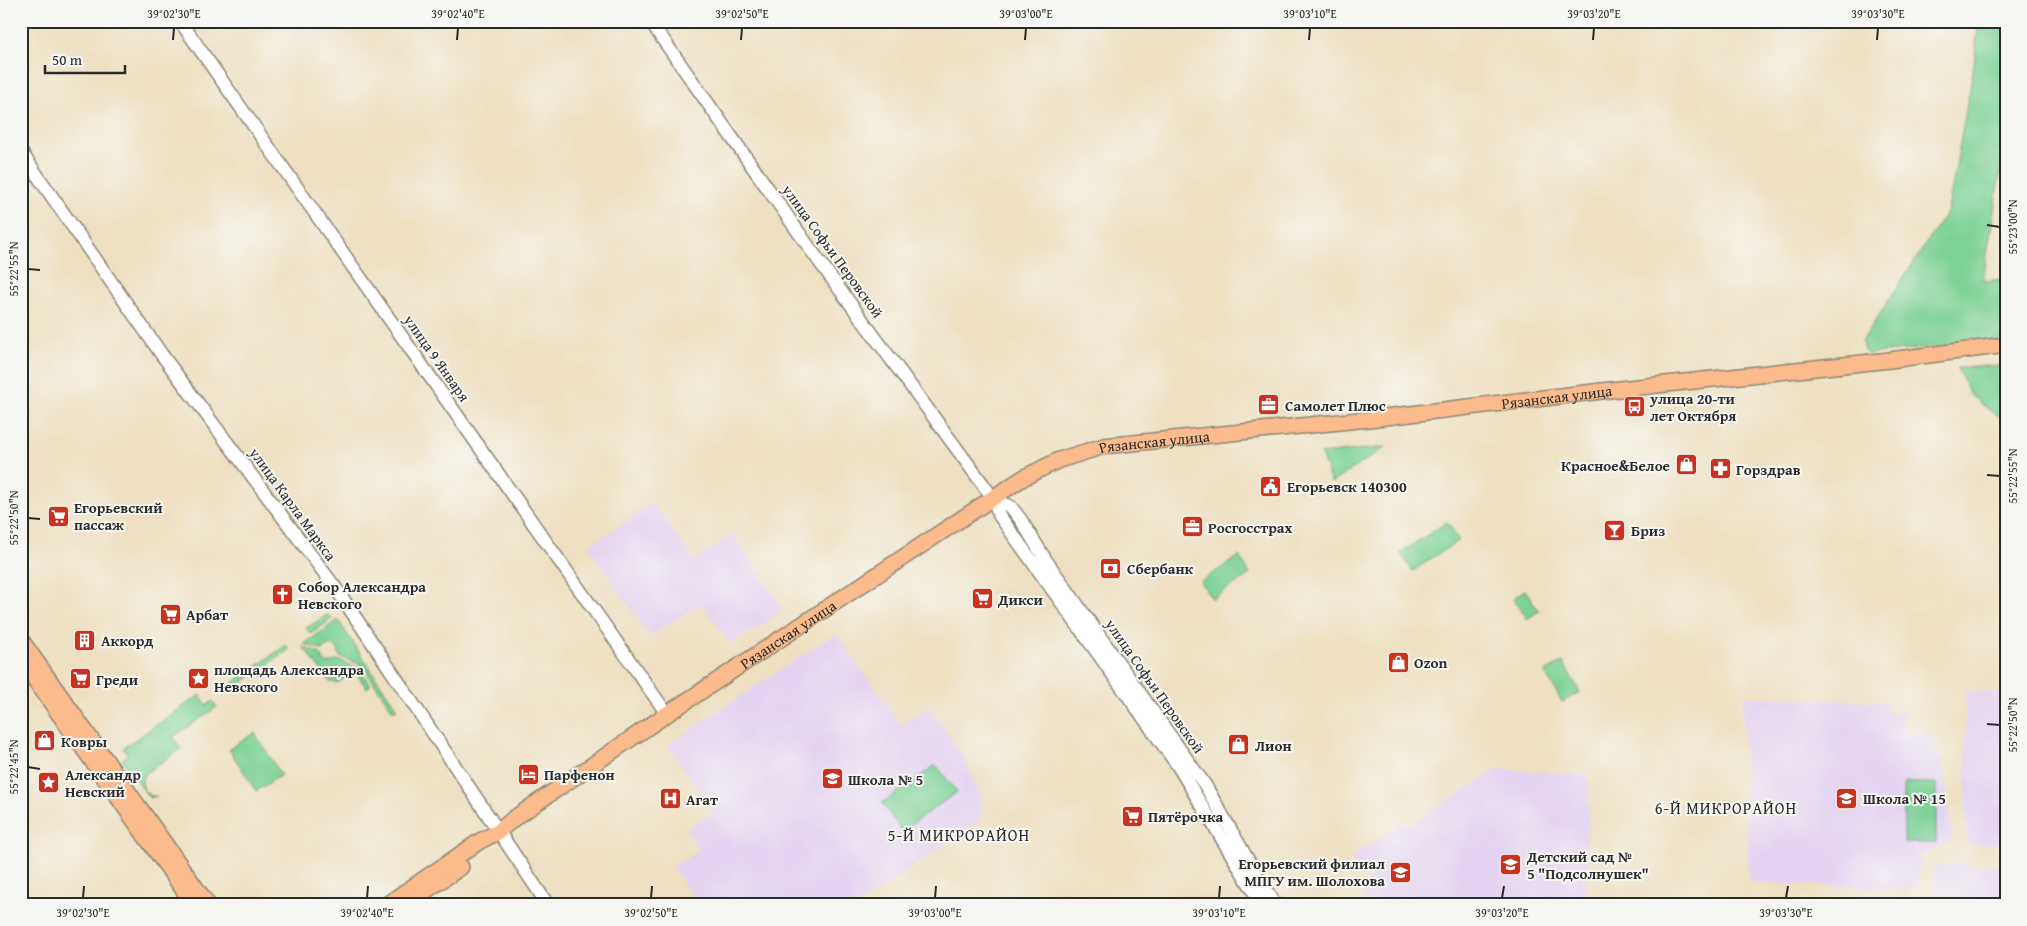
<svg xmlns="http://www.w3.org/2000/svg" width="2027" height="926" font-family="'Gentium Book Plus',serif">
<style>
.built{fill:#e4d3f1}
.green{fill:#7cd195;stroke:#547e60}
.lines{fill:none;stroke-linecap:round;stroke-linejoin:round}
.minor-casing{stroke:#8c8676;stroke-width:15}
.major-casing{stroke:#8c8676;stroke-width:18}
.minor{stroke:#fff;stroke-width:12}
.major{stroke:#fbbb8c;stroke-width:15}
.ticks{fill:none;stroke:#2b2b2b;stroke-width:2}
.labels{text-anchor:middle;dominant-baseline:central;stroke-width:4;stroke-linejoin:round;paint-order:stroke}
.street-label{font-size:15px;fill:#2b2b2b;stroke:#f6f6f2}
.poi-label{font-size:15px;font-weight:bold;fill:#2b2b2b;stroke:#f6f6f2;text-anchor:start}
.neighbourhood-label{font-size:16px;letter-spacing:1px;fill:#2b2b2b;stroke:#f6f6f2}
.neatline{fill:none;stroke:#2b2b2b;stroke-width:2}
.ticks-label{font-size:12px;text-anchor:middle;fill:#2b2b2b}
</style>
<rect width="100%" height="100%" fill="#f6f6f2"/>
<filter id="ink" filterUnits="userSpaceOnUse"><feTurbulence type="fractalNoise" baseFrequency=".02" numOctaves="2"/><feDisplacementMap in="SourceGraphic" scale="10" xChannelSelector="R" yChannelSelector="G"/><feConvolveMatrix kernelMatrix="1 2 1 2 8 2 1 2 1" color-interpolation-filters="sRGB"/></filter>
<filter id="wash" filterUnits="userSpaceOnUse"><feTurbulence type="fractalNoise" baseFrequency=".0096" numOctaves="4" result="noise"/><feDisplacementMap in="SourceGraphic" scale="20" xChannelSelector="R" yChannelSelector="G"/><feGaussianBlur stdDeviation="1.12" result="paint"/><feColorMatrix in="noise" values="0 0 0 0 0 0 0 0 0 0 0 0 0 0 0 0 0 1.4 0 .05"/><feComposite in="paint" operator="in"/></filter>
<g filter="url(#wash)">
<rect width="100%" height="100%" fill="#eee0c1"/>
<path class="built" d="M653,503L695,561L733,534L782,608L778,614L731,644L701,603L650,636L588,547Z
M836,633L901,725L929,707L966,760L981,797L980,820L858,905H758L752,897L742,905H698L673,867L699,850L686,830L714,812L667,745Z
M1965,692H2006V844H1967Z
M1743,696L1887,702V712H1904L1905,733H1930L1945,772L1952,840L1920,857L1917,889L1749,883Z
M1499,769L1589,776L1586,905H1367L1361,896L1373,888L1351,857L1405,821L1408,825Z
M1935,865H2006V905H1935Z"/>
<path class="green" d="M1979,21H2006V152L2003,153L1983,281L2006,279V339L1868,354L1864,351L1862,341L1948,210L1973,71Z
M2006,365V417L1997,416L1971,396L1957,368Z
M1386,447L1331,483L1321,454Z
M1447,522L1459,540L1413,571L1400,553Z
M1239,556L1250,574L1212,599L1200,582Z
M1525,590L1539,611L1527,619L1513,598Z
M327,615L333,618L311,634L306,628Z
M338,620L397,709L393,711L362,665L340,657L338,649L332,645L325,647L322,650L304,644Z
M286,645L290,649L237,686L234,682Z
M303,647L321,654L323,660L328,664L338,660L358,668L371,685L367,688L355,672L337,683L330,682Z
M1563,662L1580,692L1562,702L1545,672Z
M200,695L207,705L213,701L217,707L173,737L181,749L147,772L142,779L144,791L152,796H157L149,798L122,759L128,755L123,748Z
M255,733L281,775L256,791L229,749Z
M936,765L957,792L902,831L882,803Z
M1904,783H1936V843H1904Z"/>
</g>
<g filter="url(#ink)">
<g class="lines">
<defs>
<path id="minor" d="M180,21L667,714
M650,21L816,257L993,498L999,515L1178,766L1262,905
M21,152L162,355L337,590L548,905
M993,498L1011,507L1021,520L1045,559L1205,785L1260,881L1276,905"/>
<g id="major">
<path d="M21,640L208,905"/>
<path d="M21,660L194,905"/>
<path id="s1" d="M386,905L480,841L498,832L513,819L667,714L1023,478L1059,460L1104,446L1369,419L1610,390L1890,360L2006,345"/>
<path d="M405,905L461,867"/>
</g>
</defs>
<use href="#minor" class="minor-casing"/>
<use href="#major" class="major-casing"/>
<use href="#minor" class="minor"/>
<use href="#major" class="major"/>
</g>
</g>
<path class="ticks" d="M173,40L174,28M457,40L458,28M741,40L742,28M1025,40L1026,28M1309,40L1310,28M1593,40L1594,28M1877,40L1878,28M1987,225L2000,227M28,269L40,270M1987,475L2000,476M28,518L40,519M1987,724L2000,725M28,767L40,769M83,898L84,886M367,898L368,886M651,898L652,886M935,898L936,886M1219,898L1220,886M1502,898L1504,886M1786,898L1788,886"/>
<defs>
<symbol id="office-square" viewBox="-11 -11 22 22"><rect x="-9" y="-9" width="18" height="18" rx="4" fill="#c8321e" stroke="#f6f6f2"/><path d="M-6-3h4V-5.5h4V-3h4V5H-6ZM-1-4.5V-3h2v-1.5ZM-6 0V1H6V0Z" fill="#fff"/></symbol>
<symbol id="bus-square" viewBox="-11 -11 22 22"><rect x="-9" y="-9" width="18" height="18" rx="4" fill="#c8321e" stroke="#f6f6f2"/><path d="M-5-6H5V4H4V6H2V4H-2V6H-4V4H-5ZM-3.5-4V0h7V-4ZM-3.5 1.2v1.5H-2V1.2ZM2 1.2v1.5H3.5V1.2Z" fill="#fff"/></symbol>
<symbol id="shop-square" viewBox="-11 -11 22 22"><rect x="-9" y="-9" width="18" height="18" rx="4" fill="#c8321e" stroke="#f6f6f2"/><path d="M-5-2.5h2.3a2.7 3.5 0 0 1 5.4 0H5L5.5 6h-11ZM-1.5-2.5h3a1.5 2.3 0 0 0-3 0Z" fill="#fff"/></symbol>
<symbol id="pharmacy-square" viewBox="-11 -11 22 22"><rect x="-9" y="-9" width="18" height="18" rx="4" fill="#c8321e" stroke="#f6f6f2"/><path d="M-2-6h4v4h4v4h-4v4h-4v-4h-4v-4h4Z" fill="#fff"/></symbol>
<symbol id="civic-square" viewBox="-11 -11 22 22"><rect x="-9" y="-9" width="18" height="18" rx="4" fill="#c8321e" stroke="#f6f6f2"/><path d="M-.6-6.5H3V-4.5H.6V-3L4-1V1h2V6H-6V1h2V-1L-.6-3ZM-1.2 2.5V6h2.4V2.5Z" fill="#fff"/></symbol>
<symbol id="supermarket-square" viewBox="-11 -11 22 22"><rect x="-9" y="-9" width="18" height="18" rx="4" fill="#c8321e" stroke="#f6f6f2"/><path d="M-6-5.5h2.5l.6 2H6L4.5 2H-2.5L-4.4-4H-6ZM-1.5 3.2a1.3 1.3 0 1 0 .1 0ZM3 3.2a1.3 1.3 0 1 0 .1 0Z" fill="#fff"/></symbol>
<symbol id="bar-square" viewBox="-11 -11 22 22"><rect x="-9" y="-9" width="18" height="18" rx="4" fill="#c8321e" stroke="#f6f6f2"/><path d="M-6-5H6L.8 .8V4.5H3.5V6h-7V4.5H-.8V.8Z" fill="#fff"/></symbol>
<symbol id="bank-square" viewBox="-11 -11 22 22"><rect x="-9" y="-9" width="18" height="18" rx="4" fill="#c8321e" stroke="#f6f6f2"/><path d="M-6-4H6V4H-6ZM0-2.3a2.3 2.3 0 1 0 0 4.6a2.3 2.3 0 1 0 0-4.6Z" fill="#fff"/></symbol>
<symbol id="church-square" viewBox="-11 -11 22 22"><rect x="-9" y="-9" width="18" height="18" rx="4" fill="#c8321e" stroke="#f6f6f2"/><path d="M-1.2-6h2.4v3.5h3.3v2.4h-3.3V6h-2.4V-.1h-3.3v-2.4h3.3Z" fill="#fff"/></symbol>
<symbol id="building-square" viewBox="-11 -11 22 22"><rect x="-9" y="-9" width="18" height="18" rx="4" fill="#c8321e" stroke="#f6f6f2"/><path d="M-4-6H4V6H1V3H-1V6H-4ZM-2.5-4.3h1.7v1.8h-1.7ZM.8-4.3h1.7v1.8H.8ZM-2.5-1h1.7V.8h-1.7ZM.8-1h1.7V.8H.8Z" fill="#fff"/></symbol>
<symbol id="sight-square" viewBox="-11 -11 22 22"><rect x="-9" y="-9" width="18" height="18" rx="4" fill="#c8321e" stroke="#f6f6f2"/><path d="M0-6L1.8-2.2L6-1.7L2.9 1.2L3.7 5.4L0 3.3L-3.7 5.4L-2.9 1.2L-6-1.7L-1.8-2.2Z" fill="#fff"/></symbol>
<symbol id="hotel-square" viewBox="-11 -11 22 22"><rect x="-9" y="-9" width="18" height="18" rx="4" fill="#c8321e" stroke="#f6f6f2"/><path d="M-6-4.5h1.5V1H6V5H4.5V3h-9V5H-6ZM-4 0a1.8 1.8 0 1 1 3.6 0ZM.5 0V-2.5h3Q6-2.5 6 0Z" fill="#fff"/></symbol>
<symbol id="school-square" viewBox="-11 -11 22 22"><rect x="-9" y="-9" width="18" height="18" rx="4" fill="#c8321e" stroke="#f6f6f2"/><path d="M0-5L7-2L0 1L-7-2ZM-4 1L0 2.5L4 1V4Q0 6-4 4Z" fill="#fff"/></symbol>
<symbol id="hospital-square" viewBox="-11 -11 22 22"><rect x="-9" y="-9" width="18" height="18" rx="4" fill="#c8321e" stroke="#f6f6f2"/><path d="M-5-5h3v3.5h4V-5h3V5h-3V1.5h-4V5h-3Z" fill="#fff"/></symbol>
<symbol id="university-square" viewBox="-11 -11 22 22"><rect x="-9" y="-9" width="18" height="18" rx="4" fill="#c8321e" stroke="#f6f6f2"/><path d="M0-5L7-2L0 1L-7-2ZM-4 1L0 2.5L4 1V4Q0 6-4 4Z" fill="#fff"/></symbol>
</defs>
<g fill-rule="evenodd">
<use href="#office-square" x="1256" y="392" width="25" height="25"/>
<use href="#bus-square" x="1622" y="394" width="25" height="25"/>
<use href="#shop-square" x="1674" y="452" width="25" height="25"/>
<use href="#pharmacy-square" x="1708" y="456" width="25" height="25"/>
<use href="#civic-square" x="1258" y="474" width="25" height="25"/>
<use href="#supermarket-square" x="46" y="504" width="25" height="25"/>
<use href="#office-square" x="1180" y="514" width="25" height="25"/>
<use href="#bar-square" x="1602" y="518" width="25" height="25"/>
<use href="#bank-square" x="1098" y="556" width="25" height="25"/>
<use href="#church-square" x="270" y="582" width="25" height="25"/>
<use href="#supermarket-square" x="970" y="586" width="25" height="25"/>
<use href="#supermarket-square" x="158" y="602" width="25" height="25"/>
<use href="#building-square" x="72" y="628" width="25" height="25"/>
<use href="#shop-square" x="1386" y="650" width="25" height="25"/>
<use href="#sight-square" x="186" y="666" width="25" height="25"/>
<use href="#supermarket-square" x="68" y="666" width="25" height="25"/>
<use href="#shop-square" x="32" y="728" width="25" height="25"/>
<use href="#shop-square" x="1226" y="732" width="25" height="25"/>
<use href="#hotel-square" x="516" y="762" width="25" height="25"/>
<use href="#school-square" x="820" y="766" width="25" height="25"/>
<use href="#sight-square" x="36" y="770" width="25" height="25"/>
<use href="#school-square" x="1834" y="786" width="25" height="25"/>
<use href="#hospital-square" x="658" y="786" width="25" height="25"/>
<use href="#supermarket-square" x="1120" y="804" width="25" height="25"/>
<use href="#school-square" x="1498" y="852" width="25" height="25"/>
<use href="#university-square" x="1388" y="860" width="25" height="25"/>
</g>
<g class="labels">
<g class="street-label">
<text transform="translate(833 251) rotate(54)">улица Софьи Перовской</text>
<text transform="translate(437 358) rotate(55)">улица 9 Января</text>
<text stroke="none"><textPath href="#s1" startOffset="1310">Рязанская улица</textPath></text>
<text stroke="none"><textPath href="#s1" startOffset="905">Рязанская улица</textPath></text>
<text transform="translate(293 504) rotate(54)">улица Карла Маркса</text>
<text stroke="none"><textPath href="#s1" startOffset="485">Рязанская улица</textPath></text>
<text transform="translate(1155 686) rotate(55)">улица Софьи Перовской</text>
</g>
<g class="poi-label">
<text x="1650" y="398">улица 20-ти<tspan x="1650" dy="17">лет Октября</tspan></text>
<text x="1285" y="405">Самолет Плюс</text>
<text x="1670" y="465" text-anchor="end">Красное&amp;Белое</text>
<text x="1736" y="469">Горздрав</text>
<text x="1287" y="486">Егорьевск 140300</text>
<text x="74" y="507">Егорьевский<tspan x="74" dy="17">пассаж</tspan></text>
<text x="1208" y="527">Росгосстрах</text>
<text x="1631" y="530">Бриз</text>
<text x="1127" y="568">Сбербанк</text>
<text x="298" y="586">Собор Александра<tspan x="298" dy="17">Невского</tspan></text>
<text x="998" y="599">Дикси</text>
<text x="186" y="614">Арбат</text>
<text x="101" y="640">Аккорд</text>
<text x="1414" y="662">Ozon</text>
<text x="214" y="669">площадь Александра<tspan x="214" dy="17">Невского</tspan></text>
<text x="96" y="679">Греди</text>
<text x="61" y="741">Ковры</text>
<text x="1255" y="745">Лион</text>
<text x="65" y="774">Александр<tspan x="65" dy="17">Невский</tspan></text>
<text x="544" y="774">Парфенон</text>
<text x="848" y="779">Школа № 5</text>
<text x="1863" y="798">Школа № 15</text>
<text x="686" y="799">Агат</text>
<text x="1148" y="816">Пятёрочка</text>
<text x="1527" y="856">Детский сад №<tspan x="1527" dy="17">5 "Подсолнушек"</tspan></text>
<text x="1385" y="863" text-anchor="end">Егорьевский филиал<tspan x="1385" dy="17">МПГУ им. Шолохова</tspan></text>
</g>
<g class="neighbourhood-label">
<text x="1726" y="808">6-Й МИКРОРАЙОН</text>
<text x="959" y="835">5-Й МИКРОРАЙОН</text>
</g>
</g>
<rect width="2027" height="926" fill="none" stroke="#f6f6f2" stroke-width="55"/>
<path d="M45 65v8h80v-8" fill="none" stroke="#2b2b2b" stroke-width="2.5"/>
<text x="52" y="65" font-size="15" fill="#2b2b2b" stroke="#f6f6f2" stroke-width="4" paint-order="stroke">50 m</text>
<rect x="28" y="28" width="1972" height="870" class="neatline"/>
<g class="ticks-label">
<text x="174" y="18">39°02'30"E</text>
<text x="458" y="18">39°02'40"E</text>
<text x="742" y="18">39°02'50"E</text>
<text x="1026" y="18">39°03'00"E</text>
<text x="1310" y="18">39°03'10"E</text>
<text x="1594" y="18">39°03'20"E</text>
<text x="1878" y="18">39°03'30"E</text>
<text transform="translate(2013 227) rotate(-90)" y="4">55°23'00"N</text>
<text transform="translate(14 269) rotate(-90)" y="4">55°22'55"N</text>
<text transform="translate(2013 476) rotate(-90)" y="4">55°22'55"N</text>
<text transform="translate(14 518) rotate(-90)" y="4">55°22'50"N</text>
<text transform="translate(2013 725) rotate(-90)" y="4">55°22'50"N</text>
<text transform="translate(14 767) rotate(-90)" y="4">55°22'45"N</text>
<text x="83" y="917">39°02'30"E</text>
<text x="367" y="917">39°02'40"E</text>
<text x="651" y="917">39°02'50"E</text>
<text x="935" y="917">39°03'00"E</text>
<text x="1219" y="917">39°03'10"E</text>
<text x="1502" y="917">39°03'20"E</text>
<text x="1786" y="917">39°03'30"E</text>
</g>
</svg>
